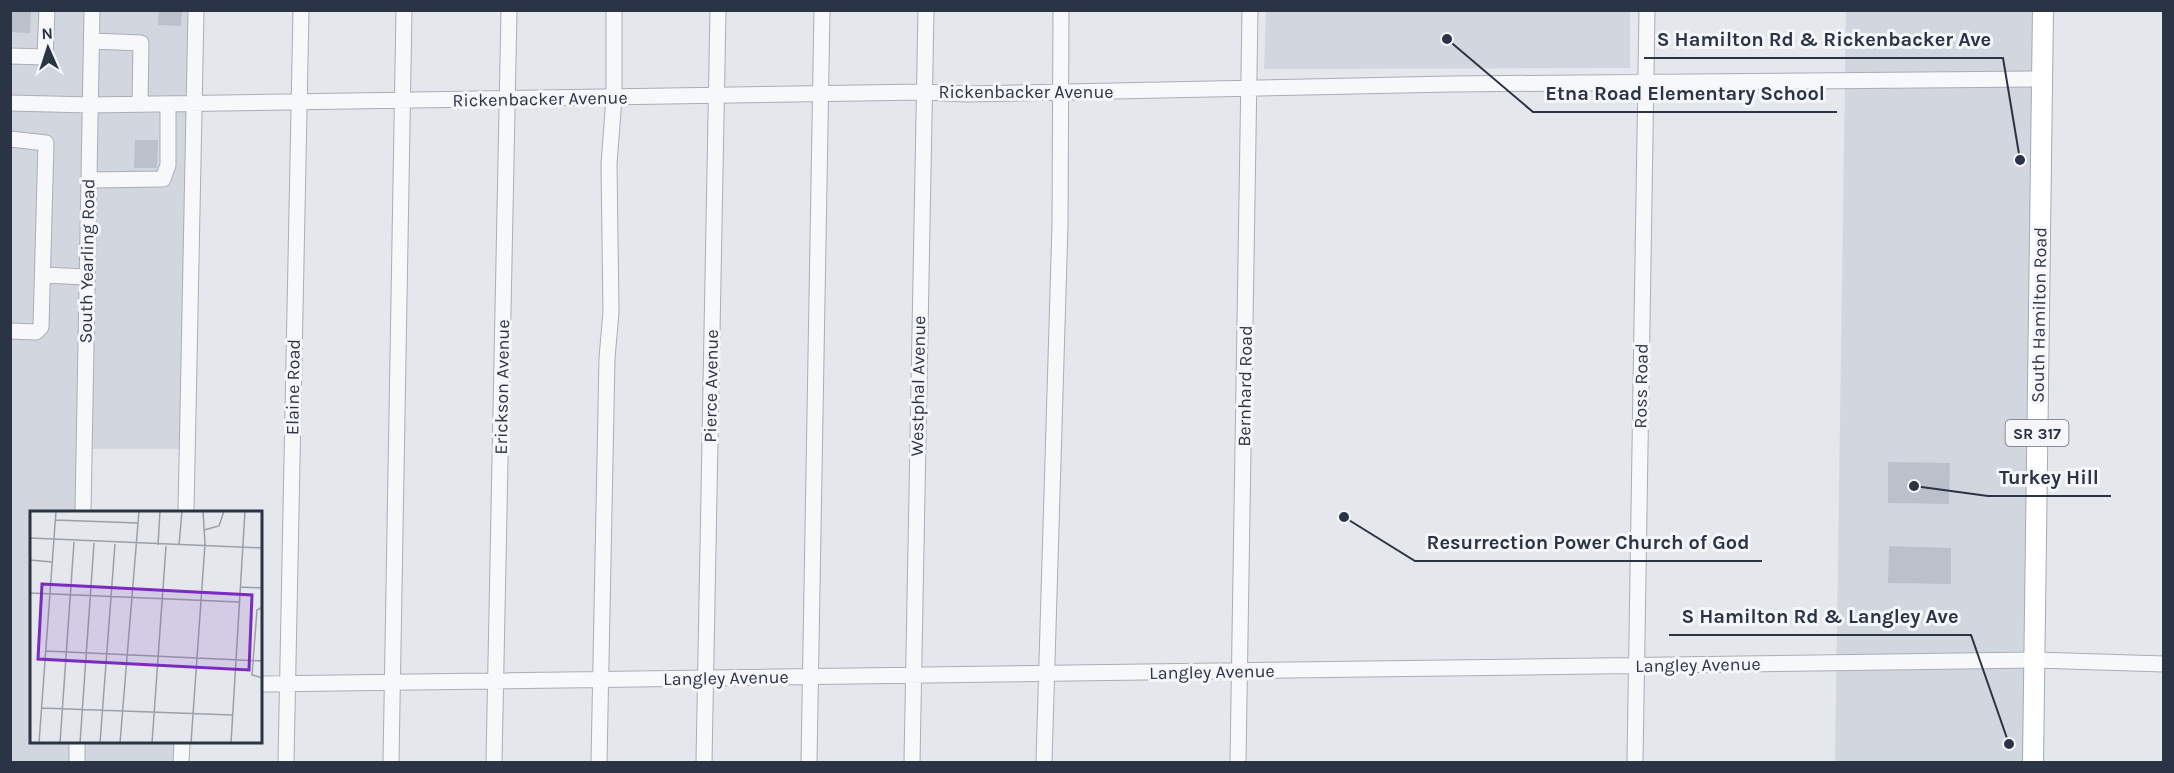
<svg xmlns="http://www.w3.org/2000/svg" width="2174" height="773" font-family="Karla,sans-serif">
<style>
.built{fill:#d2d6de}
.building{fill:#bbc0ca}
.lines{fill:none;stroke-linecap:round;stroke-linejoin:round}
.minor-casing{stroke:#a9aeb7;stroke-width:17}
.major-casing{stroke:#a3abb8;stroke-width:22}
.minor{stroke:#f7f8fa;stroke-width:15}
.major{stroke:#fff;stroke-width:20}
.labels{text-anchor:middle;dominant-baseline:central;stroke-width:6;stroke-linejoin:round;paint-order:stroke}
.shield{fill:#f4f6f9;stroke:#676e7b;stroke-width:1.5}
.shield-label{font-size:16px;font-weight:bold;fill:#2b3445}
.street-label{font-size:18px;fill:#2b3445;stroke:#f4f6f9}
.inset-road{fill:none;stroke:#9a9fa9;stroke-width:1.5}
.view{fill:#7b2cbf;fill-opacity:0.15;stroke:#7b2cbf;stroke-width:3}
.inset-edge{fill:none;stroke:#2b3445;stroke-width:3}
.leader{fill:none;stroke:#2b3445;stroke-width:2}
.callout-dot{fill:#2b3445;stroke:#f4f6f9;stroke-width:2}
.callout-label{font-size:20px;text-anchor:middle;font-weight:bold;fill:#2b3445;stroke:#f4f6f9;stroke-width:6;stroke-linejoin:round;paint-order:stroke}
</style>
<rect width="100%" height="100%" fill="#e4e7ec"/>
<path class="built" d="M10,11H196L187,449H83L81,512H32V742H181V762H11Z
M1266,11H1630V68L1264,69Z
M1846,11H2044L2032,762H1835Z"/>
<path class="building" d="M10,10H31L30,33L10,32Z
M159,10H182L181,26L158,25Z
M135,140H158L157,168H134Z
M1888,462L1950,463L1949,504L1888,503Z
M1889,546L1951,548V584L1888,583Z"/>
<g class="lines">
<defs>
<path id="minor" d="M92,41L141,43L140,104
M10,56L45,57L47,10
M10,103L90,105L924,92L967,94L1451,84L2042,79
M10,139L46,143L41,327L36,332L10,331
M89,180L163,179L168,165V104
M43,275L87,277
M83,512L92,10
M186,512L196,10
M261,684L2035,660L2164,664
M77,762V742
M181,762L182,742
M286,762L301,10
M391,762L404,10
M494,762L509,10
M599,762L607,358L611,312L609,164L614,98V10
M704,762L718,10
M809,762L822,10
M912,762L926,10
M1044,762L1060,225L1061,10
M1238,762L1250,10
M1635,762L1647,10"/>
<path id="major" d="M2033,762L2043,10"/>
</defs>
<use href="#minor" class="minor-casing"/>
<use href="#major" class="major-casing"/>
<use href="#minor" class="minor"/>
<use href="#major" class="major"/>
</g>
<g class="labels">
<rect class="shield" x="2005.5" y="420" width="63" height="26" rx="4.5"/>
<g class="shield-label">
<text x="2037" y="433">SR 317</text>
</g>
<g class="street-label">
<text x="1026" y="92">Rickenbacker Avenue</text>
<text transform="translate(540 99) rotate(-1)">Rickenbacker Avenue</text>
<text transform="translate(87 261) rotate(-89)">South Yearling Road</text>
<text transform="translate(2039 315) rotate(-89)">South Hamilton Road</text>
<text transform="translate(711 386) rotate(-89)">Pierce Avenue</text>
<text transform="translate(918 386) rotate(-89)">Westphal Avenue</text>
<text transform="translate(1245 386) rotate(-89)">Bernhard Road</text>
<text transform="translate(1641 386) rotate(-89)">Ross Road</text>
<text transform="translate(293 387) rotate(-89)">Elaine Road</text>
<text transform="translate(502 387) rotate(-89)">Erickson Avenue</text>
<text transform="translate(1698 665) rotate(-1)">Langley Avenue</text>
<text transform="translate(1212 672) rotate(-1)">Langley Avenue</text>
<text transform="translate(726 678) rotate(-1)">Langley Avenue</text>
</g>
</g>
<g transform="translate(30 511)">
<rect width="232" height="232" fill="#e4e7ec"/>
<path class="inset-road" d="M25,9L108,12M174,19L189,15L194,0M0,27L233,37M128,34L130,0M149,34L152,0M0,49L22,51M210,76L233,77M0,82L209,91M233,96L227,99L222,164L233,167M16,140L233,150M12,197L202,204M9,232L26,0M30,232L44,31M50,232L64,32M70,232L85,33M90,232L109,0M122,232L136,35M161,232L175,33L173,0M201,232L215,0"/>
<path class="view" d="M12,73L222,84L219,159L8,148Z"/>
<rect width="232" height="232" class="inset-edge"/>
</g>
<path class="leader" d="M2020 160L2003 58H1644M1447 39L1533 112H1837M1914 486L1988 496H2111M1344 517L1415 561H1762M2009 744L1971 635H1669"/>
<g class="callout-dot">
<circle cx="2020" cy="160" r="6"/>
<circle cx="1447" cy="39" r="6"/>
<circle cx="1914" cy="486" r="6"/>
<circle cx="1344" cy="517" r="6"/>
<circle cx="2009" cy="744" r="6"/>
</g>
<g class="callout-label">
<text x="1824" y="46">S Hamilton Rd &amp; Rickenbacker Ave</text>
<text x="1685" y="100">Etna Road Elementary School</text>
<text x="2049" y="484">Turkey Hill</text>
<text x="1588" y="549">Resurrection Power Church of God</text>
<text x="1820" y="623">S Hamilton Rd &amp; Langley Ave</text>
</g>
<rect width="2174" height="773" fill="none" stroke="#2b3445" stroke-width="24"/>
<g transform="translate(48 48) rotate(357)" stroke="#f4f6f9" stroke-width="4.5" paint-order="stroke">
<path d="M0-4.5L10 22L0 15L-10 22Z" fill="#2b3445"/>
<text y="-9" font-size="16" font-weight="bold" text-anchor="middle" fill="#2b3445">N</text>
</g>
</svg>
